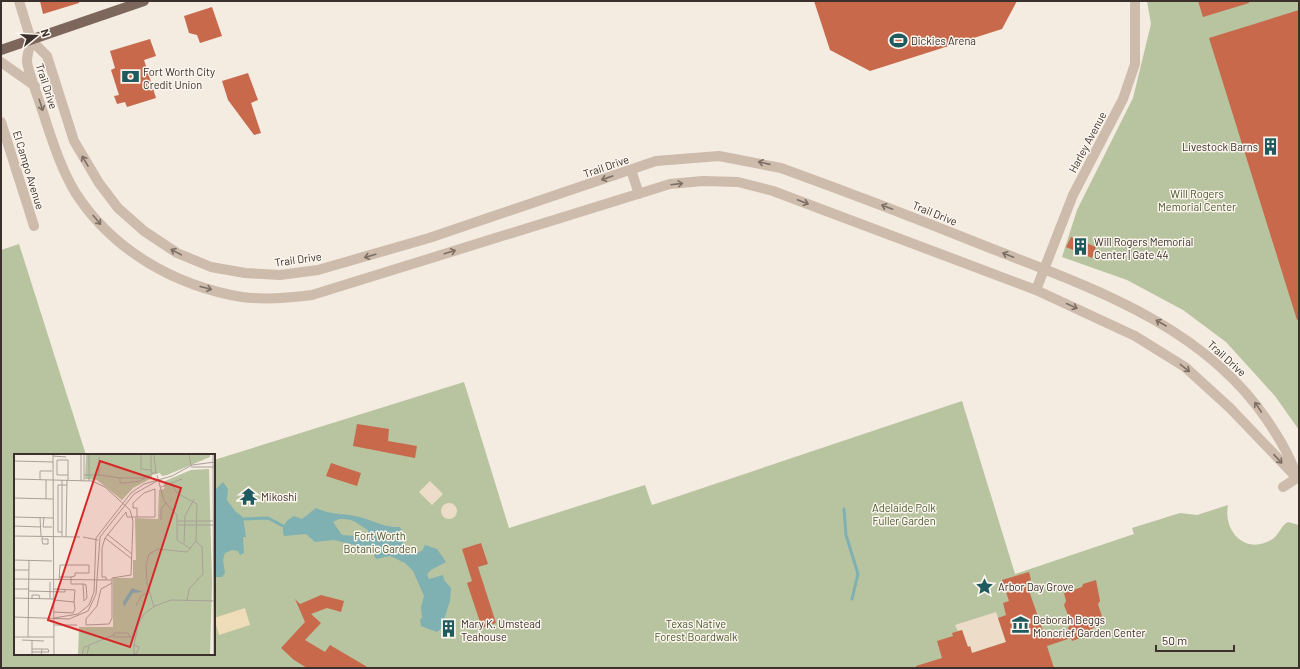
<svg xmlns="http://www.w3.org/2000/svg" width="1300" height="669" font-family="Barlow,sans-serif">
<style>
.green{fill:#b8c4a0}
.sand{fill:#efdcb8}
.plaza{fill:#ecdcc8}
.water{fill:#7fb0b2;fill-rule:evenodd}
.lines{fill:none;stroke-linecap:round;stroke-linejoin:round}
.stream{stroke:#7fb0b2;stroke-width:3}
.building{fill:#c8694b}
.minor{stroke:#cdbbac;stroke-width:10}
.major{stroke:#7d675c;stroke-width:10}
.oneway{stroke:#7d6f65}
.labels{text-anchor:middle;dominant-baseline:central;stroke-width:3;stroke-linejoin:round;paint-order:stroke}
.poi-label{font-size:11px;fill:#3b302b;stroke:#fbf5ee;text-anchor:start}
.street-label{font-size:11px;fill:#3b302b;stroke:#fbf5ee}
.park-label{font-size:11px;fill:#4a5a2e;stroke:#fbf5ee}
.inset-road{fill:none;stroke:#aaa098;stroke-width:1}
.view{fill:#d62828;fill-opacity:0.15;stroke:#d62828;stroke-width:2}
.inset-edge{fill:none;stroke:#3b302b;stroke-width:2}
</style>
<rect width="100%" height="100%" fill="#f4ebe1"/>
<path class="green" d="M1147,1H1299V430L1275,396L1226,342L1183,310L1127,280L1062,257L1077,210L1133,98L1151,24Z
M19,244L86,455H15V654H214V460L464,382L509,528L645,485L652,505L962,401L1015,574L1134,534L1132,528L1180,513L1197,515L1228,505C1223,531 1245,555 1271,540C1279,536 1280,526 1288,522L1299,525V668H1V250Z"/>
<path class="sand" d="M245,608L250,625L219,635L214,618Z"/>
<path class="plaza" d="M430,481L443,494L432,505L419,492Z
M441 511a8 8 0 1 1 16 0a8 8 0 1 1-16 0Z
M996,612L1006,642L972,653L970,646L968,647L962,630L958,631L955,625Z"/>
<path class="water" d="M223,482L228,489L227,500L236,512L243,517L246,537H243L244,553L240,555L238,551L232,550L225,553L223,560L225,573L222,577H216L214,575L216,535L214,491Z
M316,508C331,515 340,513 355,516C372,519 382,528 400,527L403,532L401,540L412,554L422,551L425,545L437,549L446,562L431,570L427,574L429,579L443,575L444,580L451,588L450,601L441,629L437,632L421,626L420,619L422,618L421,607L424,596L413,571L405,563L390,556L376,559L371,549L334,540L315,542L306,534L284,536C281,527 285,521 294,516L302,519ZM339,519C355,518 357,524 368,530V537L342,535L333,522Z"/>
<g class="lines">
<path class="stream" d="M844,509L846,535L858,574L852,599
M244,519L268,518L283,526"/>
</g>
<path class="building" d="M40,1H79V3L43,14Z
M814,1H1017L1002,29L870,71L830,50Z
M1198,1H1249V3L1203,17Z
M212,7L222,36L200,43L197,35L189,33L184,16Z
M1299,10V320H1297L1209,38Z
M150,39L156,56L144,60L156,98L127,107L125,102L117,104L114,96L119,95L111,70L115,68L110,51Z
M248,73L258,100L251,103L261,133L254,135L228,100L222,81Z
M1071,237L1096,247L1092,258L1066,247Z
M357,424L389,429L388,441L417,446L415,458L353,446Z
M331,463L361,473L357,486L326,476Z
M250,489L256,497L246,503L241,495Z
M481,543L488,564L478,567L496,623L482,628L467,583L472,581L462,549Z
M1029,572L1031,580L1026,582L1045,637L1067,630L1071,623L1064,605L1066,601L1064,593L1082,587L1083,584L1096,580L1100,601L1098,604L1104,623L1095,626L1085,636L1072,641L1071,638L1047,646L1054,668H916V666L942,658L937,641L953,636L952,633L962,630L968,647L970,646L972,653L1006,642L998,618L1006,615L1003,603L1009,601L1002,580Z
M321,595L344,601L341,612L327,608L311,614L321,623L305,640L325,652L330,645L369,668H307L294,660L281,648L305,622L295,599L300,604Z
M447,619L456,623L450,635L442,632Z"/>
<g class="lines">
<path class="minor" d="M19,1L31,40L47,56L74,141L99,183L118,208L144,231L177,253L211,267L245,273L280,275L318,270L429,238L656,161L719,156L781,168C850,193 918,219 985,246C1089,287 1202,324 1267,420C1279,438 1291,457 1297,478
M31,40C30,47 27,54 27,61C27,70 43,110 46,122C54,146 62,170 75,192C112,250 175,286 242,297C265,300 289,298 312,295L670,184L703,181L738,182L773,191L1036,290L1135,336L1185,367L1230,408L1297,478
M1,62L35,86
M1,122L34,226
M631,170L639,194
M1036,290L1073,195L1123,99L1135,64V1
M1283,487L1297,478"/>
<path class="major" d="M1,50L144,1"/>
</g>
<defs><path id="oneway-shaft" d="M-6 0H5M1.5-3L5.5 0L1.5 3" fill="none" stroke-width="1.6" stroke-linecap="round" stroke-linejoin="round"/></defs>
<g class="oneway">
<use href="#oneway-shaft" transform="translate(41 105) rotate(72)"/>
<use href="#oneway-shaft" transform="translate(85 161) rotate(-121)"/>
<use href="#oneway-shaft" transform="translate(764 163) rotate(-167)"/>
<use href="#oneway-shaft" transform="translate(607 178) rotate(161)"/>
<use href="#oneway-shaft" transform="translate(677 184) rotate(-7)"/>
<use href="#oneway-shaft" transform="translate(803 202) rotate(21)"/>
<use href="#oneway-shaft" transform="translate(887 207) rotate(-159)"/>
<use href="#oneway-shaft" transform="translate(97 220) rotate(50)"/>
<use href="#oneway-shaft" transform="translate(176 252) rotate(-152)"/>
<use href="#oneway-shaft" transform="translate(450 252) rotate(-17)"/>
<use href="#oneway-shaft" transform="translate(1008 255) rotate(-158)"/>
<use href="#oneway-shaft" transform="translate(370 256) rotate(164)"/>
<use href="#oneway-shaft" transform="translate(206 288) rotate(15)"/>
<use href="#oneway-shaft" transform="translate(1072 306) rotate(25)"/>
<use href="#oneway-shaft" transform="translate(1161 323) rotate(-150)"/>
<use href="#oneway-shaft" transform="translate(1185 368) rotate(38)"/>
<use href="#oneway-shaft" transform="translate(1258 407) rotate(-124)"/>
<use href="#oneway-shaft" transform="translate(1278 459) rotate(47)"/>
</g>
<defs>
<symbol id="stadium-bare" viewBox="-9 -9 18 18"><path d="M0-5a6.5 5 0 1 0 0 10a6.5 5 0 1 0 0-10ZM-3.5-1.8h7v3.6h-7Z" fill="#1f5a5e" stroke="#fbf5ee" stroke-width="2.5" paint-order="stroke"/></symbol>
<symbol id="bank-bare" viewBox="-9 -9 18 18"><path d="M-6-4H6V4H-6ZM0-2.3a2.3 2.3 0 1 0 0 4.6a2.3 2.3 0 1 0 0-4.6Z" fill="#1f5a5e" stroke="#fbf5ee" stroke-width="2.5" paint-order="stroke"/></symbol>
<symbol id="building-bare" viewBox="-9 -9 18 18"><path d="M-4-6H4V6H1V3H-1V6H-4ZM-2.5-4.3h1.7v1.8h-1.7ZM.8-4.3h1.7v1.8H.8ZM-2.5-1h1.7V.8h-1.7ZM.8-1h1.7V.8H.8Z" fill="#1f5a5e" stroke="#fbf5ee" stroke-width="2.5" paint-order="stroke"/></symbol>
<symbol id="temple-bare" viewBox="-9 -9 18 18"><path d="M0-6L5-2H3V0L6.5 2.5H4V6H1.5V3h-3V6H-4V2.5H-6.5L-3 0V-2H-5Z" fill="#1f5a5e" stroke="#fbf5ee" stroke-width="2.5" paint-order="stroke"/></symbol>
<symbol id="sight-bare" viewBox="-9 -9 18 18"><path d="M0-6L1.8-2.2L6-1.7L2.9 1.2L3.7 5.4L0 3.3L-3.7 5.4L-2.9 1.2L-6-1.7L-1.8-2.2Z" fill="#1f5a5e" stroke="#fbf5ee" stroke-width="2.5" paint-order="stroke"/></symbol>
<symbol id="museum-bare" viewBox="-9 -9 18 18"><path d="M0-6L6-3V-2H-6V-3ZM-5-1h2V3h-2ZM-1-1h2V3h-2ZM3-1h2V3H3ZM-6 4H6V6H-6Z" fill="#1f5a5e" stroke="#fbf5ee" stroke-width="2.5" paint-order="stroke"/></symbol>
</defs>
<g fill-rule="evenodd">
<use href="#stadium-bare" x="886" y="28" width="25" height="25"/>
<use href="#bank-bare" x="118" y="64" width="25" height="25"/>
<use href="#building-bare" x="1258" y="134" width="25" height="25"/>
<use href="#building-bare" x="1068" y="234" width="25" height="25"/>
<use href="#temple-bare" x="236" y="484" width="25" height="25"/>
<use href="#sight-bare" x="972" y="574" width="25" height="25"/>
<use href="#museum-bare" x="1008" y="612" width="25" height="25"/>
<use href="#building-bare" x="436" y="616" width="25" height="25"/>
</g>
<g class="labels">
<g class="poi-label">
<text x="911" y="40">Dickies Arena</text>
<text x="143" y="71">Fort Worth City<tspan x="143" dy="13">Credit Union</tspan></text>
<text x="1258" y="146" text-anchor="end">Livestock Barns</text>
<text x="1094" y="241">Will Rogers Memorial<tspan x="1094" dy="13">Center | Gate 44</tspan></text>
<text x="261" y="496">Mikoshi</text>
<text x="998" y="586">Arbor Day Grove</text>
<text x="1033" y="619">Deborah Beggs<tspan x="1033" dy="13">Moncrief Garden Center</tspan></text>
<text x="461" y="623">Mary K. Umstead<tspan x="461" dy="13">Teahouse</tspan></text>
</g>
<g class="street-label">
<text transform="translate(47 86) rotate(72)">Trail Drive</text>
<text transform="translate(1087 142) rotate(-62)">Harley Avenue</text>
<text transform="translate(606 166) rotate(-19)">Trail Drive</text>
<text transform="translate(29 170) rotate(73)">El Campo Avenue</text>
<text transform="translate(935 213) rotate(22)">Trail Drive</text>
<text transform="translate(298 259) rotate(-8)">Trail Drive</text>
<text transform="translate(1227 358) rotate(42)">Trail Drive</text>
</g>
<g class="park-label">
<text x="1197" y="193">Will Rogers<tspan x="1197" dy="13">Memorial Center</tspan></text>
<text x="904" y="507">Adelaide Polk<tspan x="904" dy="13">Fuller Garden</tspan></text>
<text x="380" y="535">Fort Worth<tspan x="380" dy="13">Botanic Garden</tspan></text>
<text x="696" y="623">Texas Native<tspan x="696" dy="13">Forest Boardwalk</tspan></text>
</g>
</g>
<g transform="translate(14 454)">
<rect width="201" height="201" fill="#f4ebe1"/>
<path d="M72,0H196V3L153,21L148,22L146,19L138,21V24L119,34L108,46L83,26L71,25ZM195,15L198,129L196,201H64L65,173H99V124H119V106H122L121,64L144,65L145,36L150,35L151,27L177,16Z" fill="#b8c4a0"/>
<path d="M118,134L129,138L119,139L110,153L109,148Z" fill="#7fb0b2"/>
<path class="inset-road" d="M39,0L40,201M75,0V27M127,0V15L137,16L138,19M140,0L142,20M175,0L177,12M199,0L200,201M39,2L52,3M0,7L39,8M177,13H201M137,16V0M70,21H85V3M85,21L106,24V29H111L126,27L141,18M143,21L150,47L163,61V86L177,95M106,24H131M0,25L78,27L91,33L116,56L119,67L117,121L98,124V164L95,170L72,171V165L83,152L87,135L98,129M26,26V17H38M54,26V6H43V21H54M67,27V0M70,27V0M147,33L168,25M0,44L39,45M32,45V26M0,63L39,64M26,63L27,82M30,63L29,73H38M147,66V55L152,49M164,67H199M163,71H200M0,72L27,73M48,78V26M93,80L118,100M0,82L66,83M28,82V87L29,90H34V85H28M48,82V78H44V31H53M52,83L53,26M69,83L84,86M91,84L118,105M170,89L171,62L180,45M0,106L38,107M0,116H15M45,123H57V130H70L72,131L73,144L70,147L69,130M0,125L98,126M45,126L46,111H75V119H61V122L57,123M92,126V123H88V94L91,84L112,58L113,63H141V35L130,39L119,49V54H123V63M36,128V145M0,135H15M39,135L61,136L60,148M15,137L51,138V135M0,144L40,145M18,144V141H25L26,145M40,146L60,148L61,155L59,159L40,158M173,146L175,135L189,120L188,93L182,87M122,152L127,142L135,138M140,153L133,129L132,111L135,100L144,95L173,98L182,87L183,50L163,39L157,29M0,163L55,165L74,157L82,140L86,83L120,40L143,27M40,164L64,160L75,151L80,138L82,84L117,39L130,30L158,22L178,11L201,8M40,171H63M0,183H40M14,183L15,106M116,183L114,179H100V183H120M8,186L30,187M120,191L125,193L123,199L120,200V191L124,171L130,160L141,152L157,146L200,147M18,195H28L27,201M18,198H35L34,195H28M18,201V186M68,201L70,193L74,192M73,201L75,191L100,181"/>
<path class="view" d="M86,7L167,34L116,193L34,166Z"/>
<rect width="201" height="201" class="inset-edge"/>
</g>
<rect width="1300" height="669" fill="none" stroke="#3b302b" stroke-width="4"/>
<g transform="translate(36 36) rotate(72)" stroke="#fbf5ee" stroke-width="3" paint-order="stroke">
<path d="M0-3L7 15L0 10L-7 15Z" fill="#3b302b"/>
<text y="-6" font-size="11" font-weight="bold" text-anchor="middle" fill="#3b302b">N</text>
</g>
<path d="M1156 645v6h78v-6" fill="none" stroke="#3b302b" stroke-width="2"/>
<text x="1162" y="645" font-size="12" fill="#3b302b" stroke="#fbf5ee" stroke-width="3" paint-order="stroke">50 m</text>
</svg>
